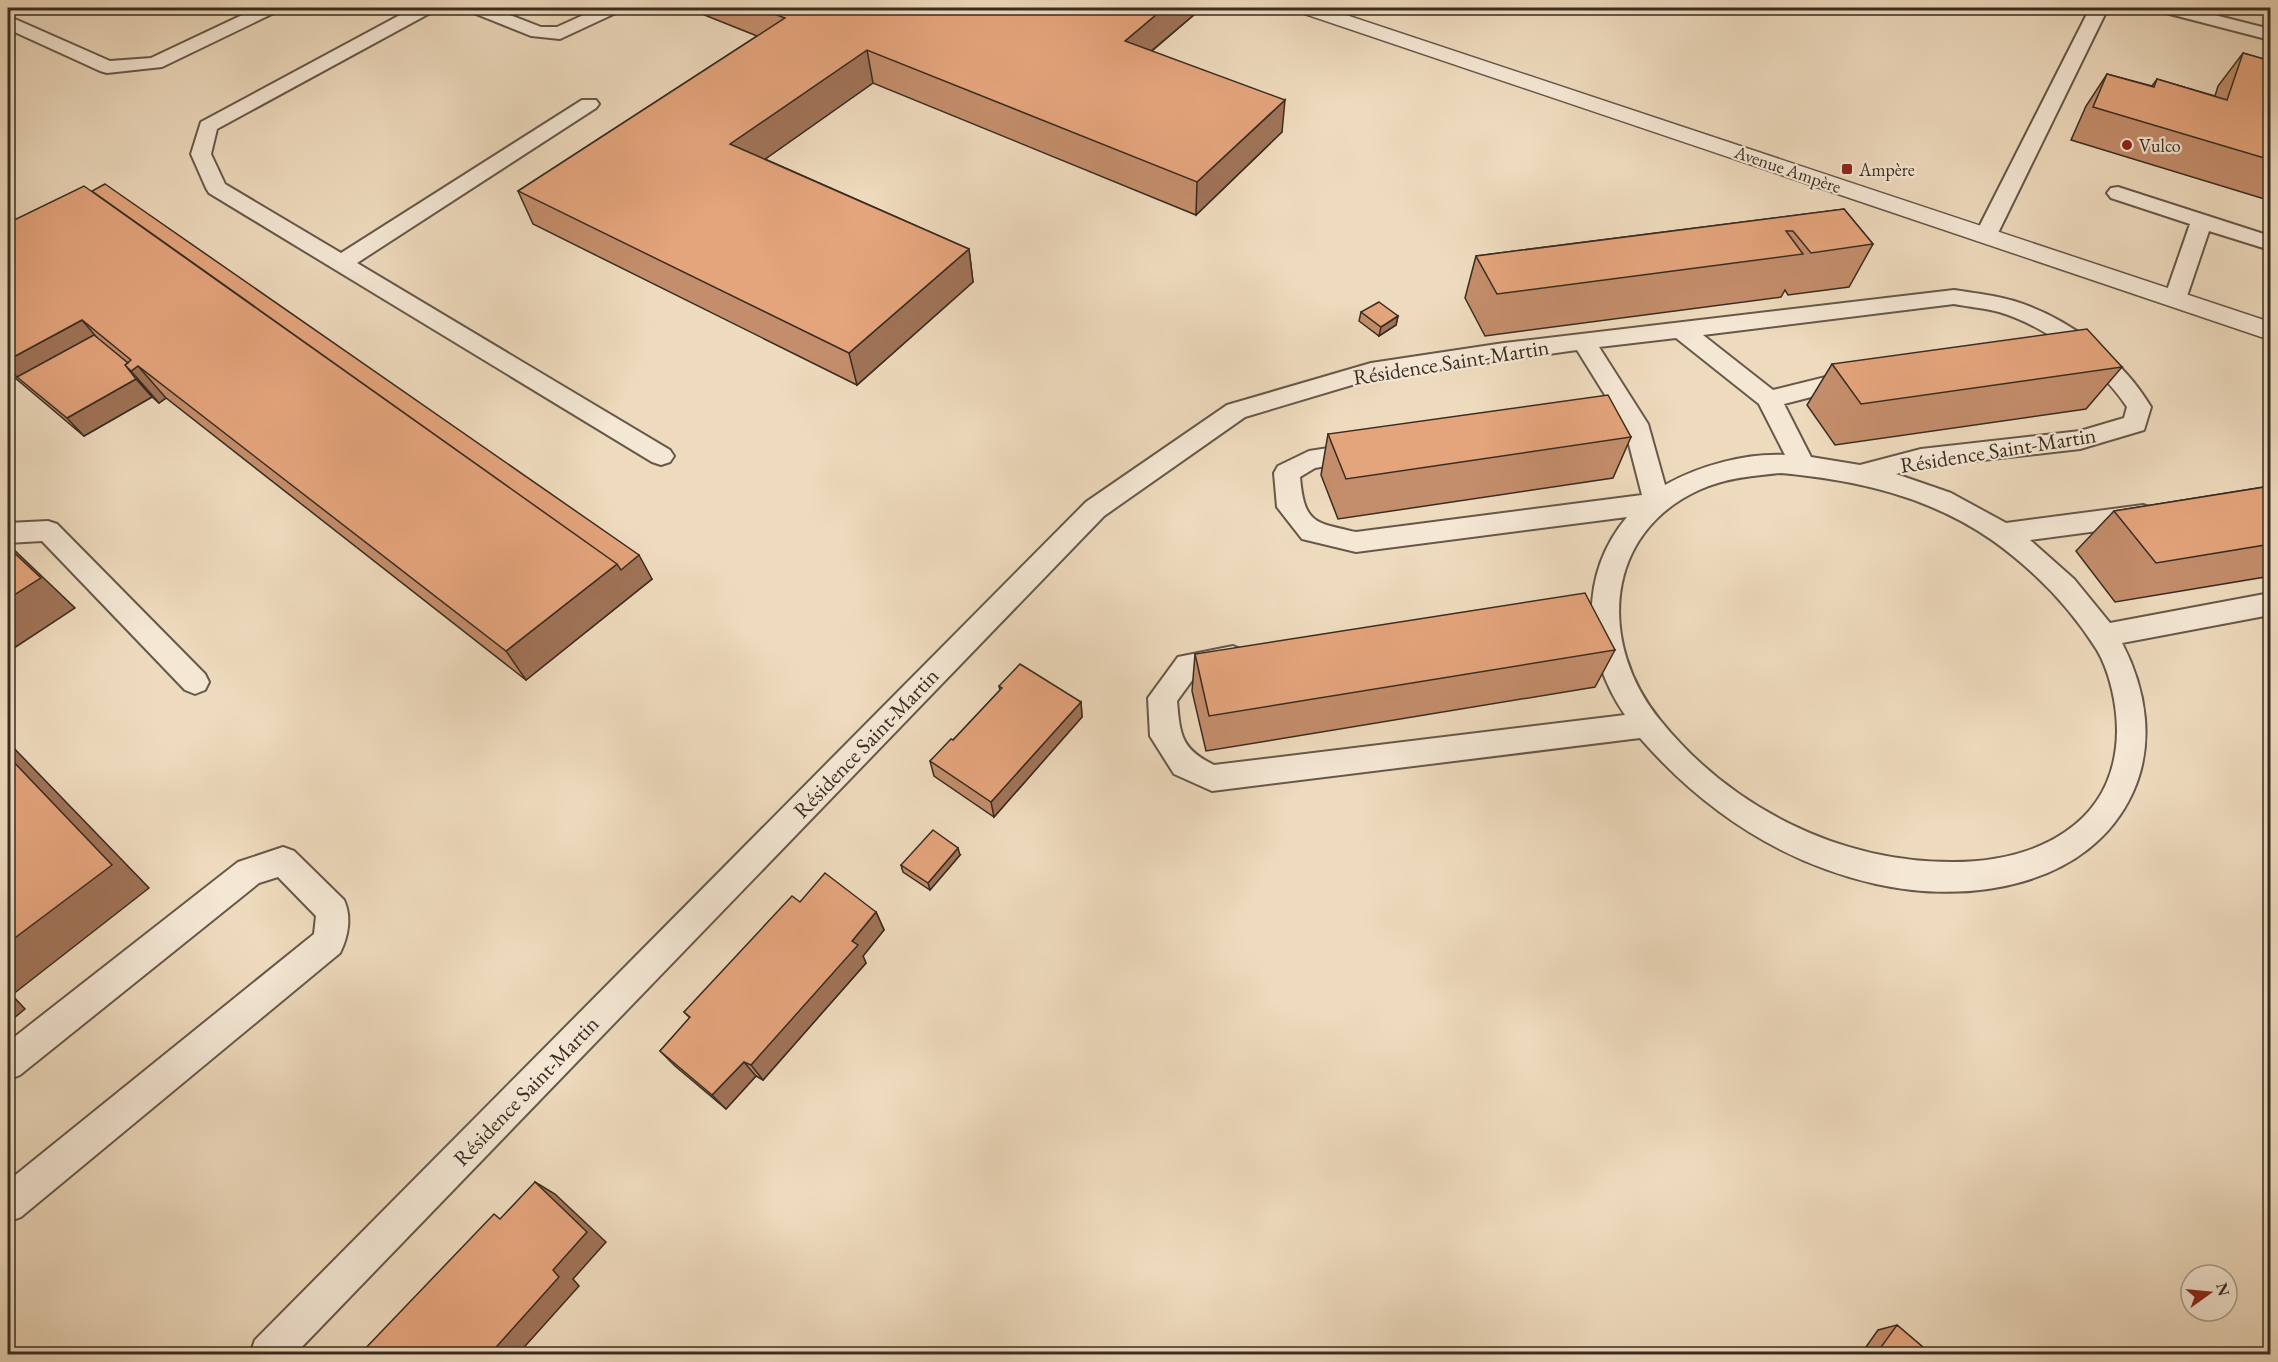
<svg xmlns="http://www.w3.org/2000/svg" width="2278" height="1362" font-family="'EB Garamond',serif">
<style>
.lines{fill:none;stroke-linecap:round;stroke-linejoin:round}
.lane-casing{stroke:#665849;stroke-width:4}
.street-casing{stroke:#665849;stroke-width:3}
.lane{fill:#f4e7d4;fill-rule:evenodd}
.street{fill:#f4e7d4;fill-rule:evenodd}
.wall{fill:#c48d6b;stroke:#392c22;stroke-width:1.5}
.shaded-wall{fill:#a07357;stroke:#392c22;stroke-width:1.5}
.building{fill:#e4a47c;stroke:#392c22;stroke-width:1.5}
.poi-dot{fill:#8f2418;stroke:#f4e7d4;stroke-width:2}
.labels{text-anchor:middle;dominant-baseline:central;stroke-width:4.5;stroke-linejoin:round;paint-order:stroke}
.far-poi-label{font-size:18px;fill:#392c22;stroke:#f4e7d4;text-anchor:start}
.far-street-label{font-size:18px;fill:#392c22;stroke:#f4e7d4}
.street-label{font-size:22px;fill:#392c22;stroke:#f4e7d4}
</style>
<rect width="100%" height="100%" fill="#eedabd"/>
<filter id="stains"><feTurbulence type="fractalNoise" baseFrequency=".00333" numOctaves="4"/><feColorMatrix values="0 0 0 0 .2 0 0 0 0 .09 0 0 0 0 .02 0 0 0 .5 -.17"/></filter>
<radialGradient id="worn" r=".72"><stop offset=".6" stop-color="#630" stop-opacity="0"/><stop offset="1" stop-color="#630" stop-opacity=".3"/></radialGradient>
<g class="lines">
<defs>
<path id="lane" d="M257,8H279L276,12L162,67L107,73L100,71L8,29V16L110,61L151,58Z
M413,8H435L432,12L217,129L211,154L225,184L341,253L582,100H596L599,104L596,108L357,263L670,450L674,456L670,462L661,465L652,462L209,193L206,188L191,154L201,122Z
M468,8H492L541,27H557L599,8H621L618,12L560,39L531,36L471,12Z
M2090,8H2108L1997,235L1994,240L1986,242L1978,240L1975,235Z
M2159,8H2187L2270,29V40L2162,12Z
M2118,187L2270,236V250L2209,231L2186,299L2183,304L2175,306L2167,304L2164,299L2190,224L2111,198L2107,193L2111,188Z
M1954,290C1974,293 1994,295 2014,301C2069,318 2122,358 2151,407L2144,430L2080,449L1921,467L1896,474L1951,493L2006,523L2143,505L2152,508L2156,515L2152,522L2143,525L2030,540L2074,579L2110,623L2270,593V615L2122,643C2146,689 2155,743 2133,792C2090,887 1969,905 1876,884C1780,862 1704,811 1640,738L1212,791L1174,774L1150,736L1148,698L1178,657L1233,646L1243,650L1247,658L1243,666L1196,675L1177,701C1180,735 1181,749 1214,765L1625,715C1583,653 1578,576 1627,517L1356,552L1302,539L1277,507L1274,473L1278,466L1309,451L1361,443L1370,446L1373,452L1370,458L1315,468L1300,477C1304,523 1314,523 1356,532L1642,495L1624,425L1620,419L1579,426L1570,423L1567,417L1570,411L1610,403L1577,350L1372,379L1245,417L1104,516L295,1354H250L255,1340L1086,502L1227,405L1371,363L1504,343ZM1954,304C1969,307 1985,308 1999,312C2046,326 2101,367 2127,407L2124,418L2080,431L1921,449L1860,465L1811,457L1784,404L1862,384L1866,378L1862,372L1854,370L1773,390L1703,335ZM1676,338L1759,404L1785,455C1745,453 1699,466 1665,485L1648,424L1599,347ZM1781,473C1857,480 1928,496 1992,540C2034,570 2070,607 2097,650C2110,672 2117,705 2117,731C2116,825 2036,862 1952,862C1839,862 1731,808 1660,720C1598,644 1603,534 1699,490C1725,478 1753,476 1781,473Z
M48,521L57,524L205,674L209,682L205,690L195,694L185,690L42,541L8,543V523Z
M283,847L294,851L344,900C352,917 348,937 340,953L21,1217L8,1222V1181L314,934L316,916L278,877L259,883L20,1075L8,1080V1042L238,862Z"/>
<path id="street" d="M1295,8H1325L2270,322V340L1299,12Z"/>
</defs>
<use href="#lane" class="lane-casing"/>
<use href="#street" class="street-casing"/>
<use href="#lane" class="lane"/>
<use href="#street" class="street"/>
</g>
<path class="wall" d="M687,8H1202L1152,51L1282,132L1196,215L873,83L765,159L969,249L973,282L857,385L533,224L518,191L757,36Z
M2240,8H2271V16Z
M2243,53L2271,61V201L2071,140L2086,106L2107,74L2152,86L2157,79L2215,96L2218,86Z
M1844,209L1873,244L1849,287L1788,295L1785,290L1781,297L1485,336L1465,298L1476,256Z
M8,223L652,579L526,680L166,398L159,403L152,397L84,436L8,372Z
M1361,312L1398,316L1396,325L1379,336L1359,321Z
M1832,364L2122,367L2086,409L1835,445L1807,405Z
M1328,434L1631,437L1613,478L1338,519L1321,475Z
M2271,486V576L2115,602L2076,551L2114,511Z
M1615,650L1595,687L1206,751L1192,691L1195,654Z
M999,686L1081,702L1082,717L994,817L934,776L930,761L953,740L1000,690Z
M960,855L930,890L903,872L901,865Z
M876,912L884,930L863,956L866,963L763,1080L756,1076L726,1109L675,1066L660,1051L690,1018L684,1012Z
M1897,1325L1931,1354H1861L1878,1330Z"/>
<path class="shaded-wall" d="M1164,8H1202L1125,73V41Z
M867,50L873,83L740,177L730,144Z
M1285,100L1282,132L1196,215L1197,182Z
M969,249L973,282L857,385L849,353Z
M1398,316L1396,325L1379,336L1381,327Z
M82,320L110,353L17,377L8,367V360Z
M138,366L166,398L159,403L131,371Z
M136,379L152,397L84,436L67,418Z
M8,544L75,608L8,652Z
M639,555L652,579L526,680L506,651L617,564Z
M1081,702L1082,717L994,817L991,802Z
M8,742L149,888L12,995L25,1009L8,1023Z
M958,848L960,855L930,890L928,883Z
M876,912L884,930L863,956L866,963L763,1080L751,1065Z
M744,1062L756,1076L726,1109L712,1095Z
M535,1182L555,1194L606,1242L573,1279L579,1286L518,1354H490L553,1270Z"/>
<path class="building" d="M758,8H1164L1125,41L1285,100L1197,182L867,50L730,144L969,249L849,353L518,191L785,18Z
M2243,53L2271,61V160L2093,107L2107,74L2154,87L2157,79L2227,100Z
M105,184L639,555L621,570L617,564L92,191Z
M84,186L617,564L506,651L138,366L131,371L125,365L131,360L82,320L8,360V223Z
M1844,209L1873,244L1811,253L1793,231H1786L1803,254L1497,294L1476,256Z
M1379,302L1398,316L1381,327L1361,312Z
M2087,329L2122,367L1861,404L1832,364Z
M94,335L128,363L125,365L136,379L67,418L17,377Z
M1608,395L1631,437L1346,479L1328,434Z
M2271,486V544L2156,563L2114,511Z
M8,547L41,578L8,599Z
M1585,593L1615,650L1209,716L1195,654Z
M1020,664L1081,702L991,802L930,761L951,739L953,740L1002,688L999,686Z
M8,756L112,865L8,943Z
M933,830L958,848L928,883L901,865Z
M825,873L876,912L852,941L858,945L751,1065L744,1062L712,1095L660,1051L690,1017L684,1012L792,896L800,902Z
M535,1182L587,1232L553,1270L559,1277L490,1354H360L494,1214L500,1219Z
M1897,1325L1931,1354H1876Z"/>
<g class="poi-dot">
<circle cx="2127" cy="145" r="6"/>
<rect x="1841" y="163" width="12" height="12" rx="3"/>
</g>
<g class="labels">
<g class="far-poi-label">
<text x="2139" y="145">Vulco</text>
<text x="1859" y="169">Ampère</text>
</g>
<g class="far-street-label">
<text transform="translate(1788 169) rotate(19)">Avenue Ampère</text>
</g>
<g class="street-label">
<text transform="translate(1451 362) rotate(-9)">Résidence Saint-Martin</text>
<text transform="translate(1998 450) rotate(-9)">Résidence Saint-Martin</text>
<text transform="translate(866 743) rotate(-46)">Résidence Saint-Martin</text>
<text transform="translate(526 1091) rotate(-46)">Résidence Saint-Martin</text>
</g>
</g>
<rect width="2278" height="1362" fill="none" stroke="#eedabd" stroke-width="30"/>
<rect x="9" y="9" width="2260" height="1344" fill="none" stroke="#392c22" stroke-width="3"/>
<rect x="15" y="15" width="2248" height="1332" fill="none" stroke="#392c22" stroke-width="1.5"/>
<g transform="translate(2209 1293) rotate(75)"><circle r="28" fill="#f4e7d4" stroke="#a99c8d" stroke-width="1.5"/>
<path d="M0-4.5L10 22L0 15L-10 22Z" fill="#8f2418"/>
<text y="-9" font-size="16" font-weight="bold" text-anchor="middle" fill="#392c22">N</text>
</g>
<rect width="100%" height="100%" filter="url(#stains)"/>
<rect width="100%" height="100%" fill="url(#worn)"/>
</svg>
